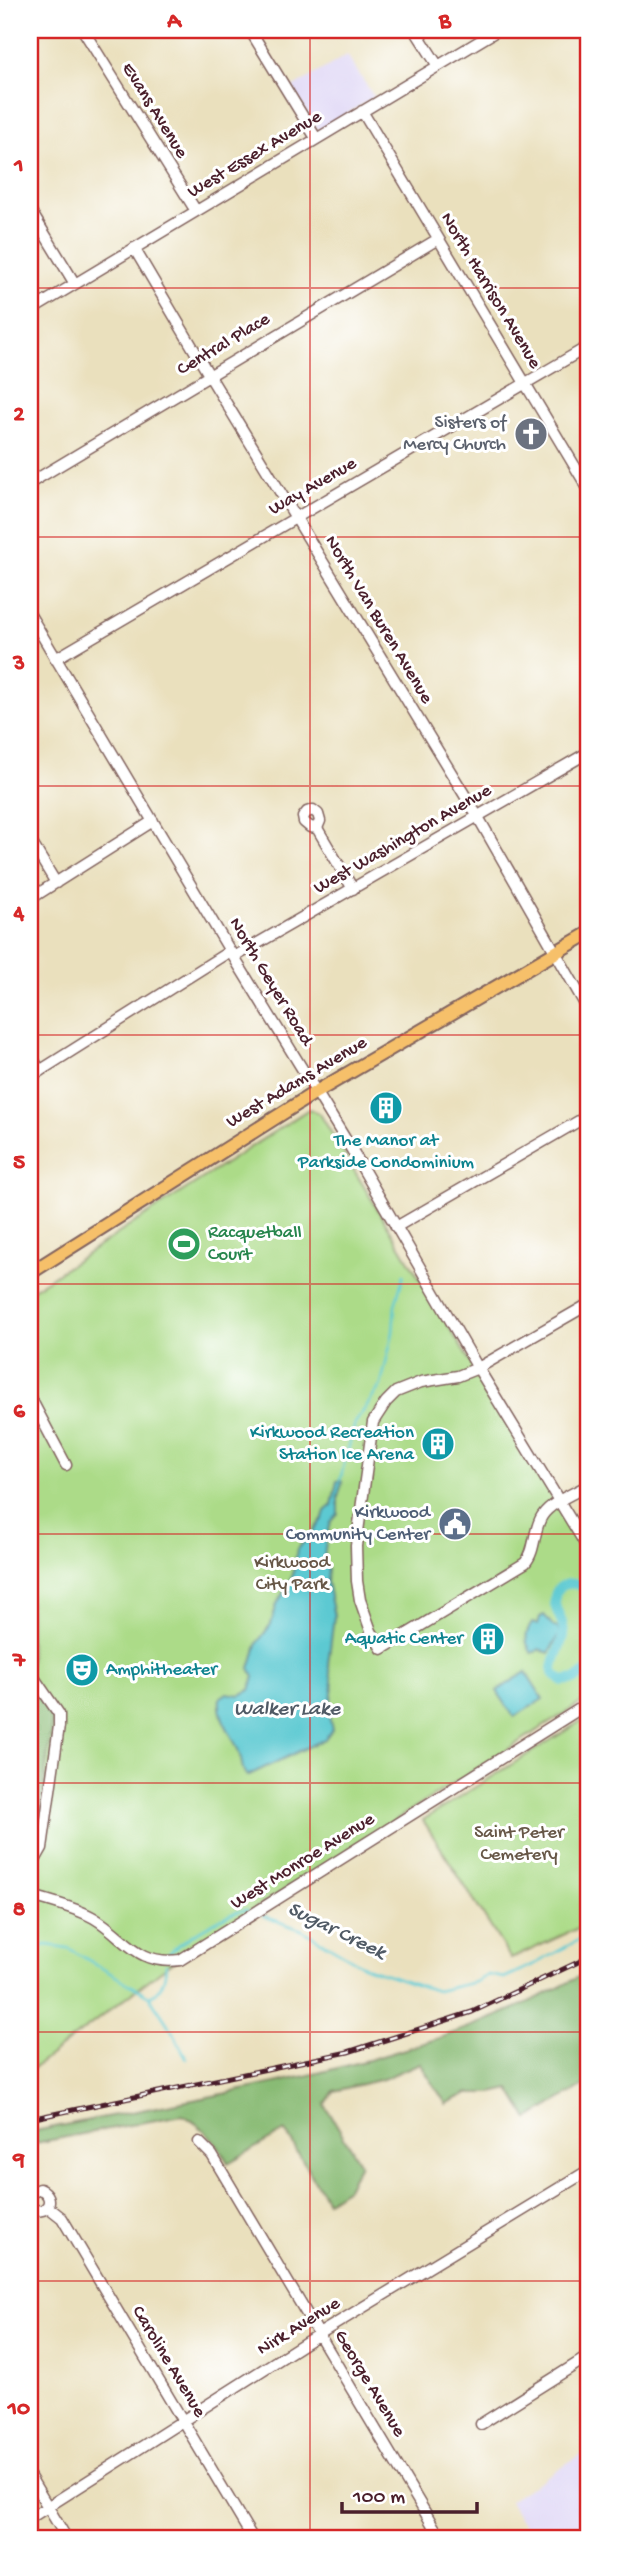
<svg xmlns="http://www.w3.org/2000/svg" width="619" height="2569" font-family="'Gochi Hand',sans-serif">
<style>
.built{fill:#ded5f5}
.green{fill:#acdb88;stroke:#7b7d5a;stroke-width:2}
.forest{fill:#89bb74;stroke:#6a6d50;stroke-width:2}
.water{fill:#5cc9d2;stroke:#53747e;stroke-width:2}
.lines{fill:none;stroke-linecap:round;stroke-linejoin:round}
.stream{stroke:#5cc9d2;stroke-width:2.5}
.canal{stroke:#5cc9d2;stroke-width:10}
.minor-casing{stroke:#82635e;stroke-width:13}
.major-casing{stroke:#82635e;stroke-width:16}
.minor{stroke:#fff;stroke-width:10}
.major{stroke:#f6c06b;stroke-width:12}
.rail-casing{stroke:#4a1f2b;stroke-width:5}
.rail{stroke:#fff;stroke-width:2.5;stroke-dasharray:8;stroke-linecap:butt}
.grid{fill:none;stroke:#d62828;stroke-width:2;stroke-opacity:0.55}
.labels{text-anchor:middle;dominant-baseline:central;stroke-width:6;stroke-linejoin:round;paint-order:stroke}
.street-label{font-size:19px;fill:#4a1f2b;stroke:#fff}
.worship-label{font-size:19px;fill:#5b616d;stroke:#fff;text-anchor:end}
.culture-label{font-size:19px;fill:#0d838f;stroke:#fff;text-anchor:end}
.leisure-label{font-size:19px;fill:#27864d;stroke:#fff;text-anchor:start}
.service-label{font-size:19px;fill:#4e5e75;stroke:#fff;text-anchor:end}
.park-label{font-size:19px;fill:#675747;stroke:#fff}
.water-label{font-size:21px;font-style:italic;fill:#505a65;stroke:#fff}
.neatline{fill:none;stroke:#d62828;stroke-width:2.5}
.grid-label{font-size:23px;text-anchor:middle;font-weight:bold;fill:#d62828}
</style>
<rect width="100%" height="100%" fill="#fff"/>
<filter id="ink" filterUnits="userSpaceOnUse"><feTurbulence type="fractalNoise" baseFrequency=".0143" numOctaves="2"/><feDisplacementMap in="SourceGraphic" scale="14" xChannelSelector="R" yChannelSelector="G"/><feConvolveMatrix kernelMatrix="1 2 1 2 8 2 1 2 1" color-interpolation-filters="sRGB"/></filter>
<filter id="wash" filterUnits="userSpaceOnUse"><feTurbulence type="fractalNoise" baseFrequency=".00686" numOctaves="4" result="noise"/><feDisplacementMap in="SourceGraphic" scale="28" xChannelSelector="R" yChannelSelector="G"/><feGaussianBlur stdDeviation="1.57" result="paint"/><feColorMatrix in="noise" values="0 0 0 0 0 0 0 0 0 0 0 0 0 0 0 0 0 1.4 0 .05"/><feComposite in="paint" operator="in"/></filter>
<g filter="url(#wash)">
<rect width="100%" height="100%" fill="#eae0bd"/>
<path class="built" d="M347,55L374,97L322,129H317L292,88Z
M589,2449V2537L586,2539H513L527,2530L509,2501Z"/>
<path class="green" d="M309,1109L320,1114L589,1558V1698L183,1954L30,2071V1291Z
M589,1716V1923L511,1959L423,1820Z"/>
<path class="forest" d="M30,1683L52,1719L36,1849L30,1856Z
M589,1971V2082L528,2119L510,2089L492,2093H468L446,2104L420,2063L383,2079L334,2091L325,2105L360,2164L347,2188L327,2201L285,2131L228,2163C216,2141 204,2126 182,2115L30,2144V2132C216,2093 422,2068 589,1971Z"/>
<path class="water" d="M340,1480L342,1482L338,1497V1514L331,1522L326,1541L323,1565L328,1568L327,1582L334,1616L328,1664L333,1685L329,1715L332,1729L325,1739L247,1776C241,1770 243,1764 240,1756C235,1735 217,1721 220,1698L227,1693L240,1695L250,1690L254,1677L250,1668L258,1642L271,1624L277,1604L293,1575L297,1549L309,1537L323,1518L325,1511L332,1505L337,1481Z
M544,1615L553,1626L559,1628V1635L549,1653L539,1649L532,1653C524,1642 525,1634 532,1623L538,1625L540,1617Z
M526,1672L543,1699L514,1717L497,1691Z"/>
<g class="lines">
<path class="stream" d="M340,1480L355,1423L381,1385L393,1332L395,1305L404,1274
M263,1916L302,1930L365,1967L437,1991L475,1982L488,1975L504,1978L537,1963L589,1934
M30,1949L47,1945L68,1948L149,1996L171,2029L187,2059
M166,1958C173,1944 232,1909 248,1910
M149,1996C163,1992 165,1977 166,1965"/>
<path class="canal" d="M589,1591C577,1579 552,1581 555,1603C556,1615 566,1622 563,1635C561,1648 552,1659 553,1673L562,1681L576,1679L589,1670"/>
</g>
</g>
<g filter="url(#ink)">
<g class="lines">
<defs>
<path id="minor" d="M83,30L196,211
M250,30L316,138
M415,30L438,66
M362,111L589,490
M30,210L75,284
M134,248L209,375L478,817L589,1011
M30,311L498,30
M30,483L438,239
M30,615L230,951L352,1150L478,1368L589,1550
M55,659L589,346
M317,828L310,827L304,822L303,817L307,812L313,810L318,814L320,821L317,828L353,889
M30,840L56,883
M30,899L153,821
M234,957L589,752
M30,1054L40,1071
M30,1077L230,951
M396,1227L589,1115
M589,1304L478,1368L458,1376L421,1382L396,1392L386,1402L373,1422L356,1546L357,1581L360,1600L371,1631L382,1649L525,1563C536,1551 533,1530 542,1516C551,1502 575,1493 589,1485
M30,1397L66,1465
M30,1672L59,1714V1726L42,1848L30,1869
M30,1891L36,1897C55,1903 77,1908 94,1918C126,1937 137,1966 180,1960L589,1703
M199,2142L212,2155L441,2539
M30,2193L40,2189C58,2197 46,2219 30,2207
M48,2207L62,2218L253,2539
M481,2424L589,2356
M30,2477L67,2539
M30,2518L319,2334L589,2170"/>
<path id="major" d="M30,1273L316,1092L589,933"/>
</defs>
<use href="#minor" class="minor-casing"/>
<use href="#major" class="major-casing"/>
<use href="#minor" class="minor"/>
<use href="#major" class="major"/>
<defs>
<path id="rail" d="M30,2119L348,2052L472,2012L589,1957"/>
</defs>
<use href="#rail" class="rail-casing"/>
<use href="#rail" class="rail"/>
</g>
</g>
<path class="grid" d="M310,30V2539M30,288H589M30,537H589M30,786H589M30,1035H589M30,1284H589M30,1534H589M30,1783H589M30,2032H589M30,2281H589"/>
<defs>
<symbol id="church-disc" viewBox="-11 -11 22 22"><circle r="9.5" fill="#6b7280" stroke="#fff"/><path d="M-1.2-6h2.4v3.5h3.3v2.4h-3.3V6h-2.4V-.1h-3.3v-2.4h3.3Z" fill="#fff"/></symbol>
<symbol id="building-disc" viewBox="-11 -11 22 22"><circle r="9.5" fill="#0f9aa8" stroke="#fff"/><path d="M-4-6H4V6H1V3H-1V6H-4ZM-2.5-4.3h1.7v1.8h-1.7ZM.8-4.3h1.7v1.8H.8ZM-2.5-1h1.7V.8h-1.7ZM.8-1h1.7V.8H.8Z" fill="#fff"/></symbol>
<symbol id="stadium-disc" viewBox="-11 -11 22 22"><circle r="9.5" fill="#2e9e5b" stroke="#fff"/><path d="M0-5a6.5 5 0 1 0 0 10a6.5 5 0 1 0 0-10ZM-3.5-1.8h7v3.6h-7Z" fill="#fff"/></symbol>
<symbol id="civic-disc" viewBox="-11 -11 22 22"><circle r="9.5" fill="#5c6f8a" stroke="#fff"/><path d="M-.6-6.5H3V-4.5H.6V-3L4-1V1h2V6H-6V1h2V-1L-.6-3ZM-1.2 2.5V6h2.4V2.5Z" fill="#fff"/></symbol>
<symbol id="theatre-disc" viewBox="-11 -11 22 22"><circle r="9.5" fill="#0f9aa8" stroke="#fff"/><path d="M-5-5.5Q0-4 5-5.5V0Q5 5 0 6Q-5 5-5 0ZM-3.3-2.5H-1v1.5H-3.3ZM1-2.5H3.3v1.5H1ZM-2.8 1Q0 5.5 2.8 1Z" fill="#fff"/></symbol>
</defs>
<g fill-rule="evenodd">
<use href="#church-disc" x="512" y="415" width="38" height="38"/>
<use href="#building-disc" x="367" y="1089" width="38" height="38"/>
<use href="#stadium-disc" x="165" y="1225" width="38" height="38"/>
<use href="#building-disc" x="419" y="1425" width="38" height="38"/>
<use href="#civic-disc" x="436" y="1505" width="38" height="38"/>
<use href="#building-disc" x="469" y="1620" width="38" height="38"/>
<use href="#theatre-disc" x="63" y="1651" width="38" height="38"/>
</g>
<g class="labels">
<g class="street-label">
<text transform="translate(154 111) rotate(58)">Evans Avenue</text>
<text transform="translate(255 155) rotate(-31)">West Essex Avenue</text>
<text transform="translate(490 291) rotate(59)">North Harrison Avenue</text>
<text transform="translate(224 345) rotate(-31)">Central Place</text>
<text transform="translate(313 487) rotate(-30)">Way Avenue</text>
<text transform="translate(378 620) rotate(59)">North Van Buren Avenue</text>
<text transform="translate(403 840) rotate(-30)">West Washington Avenue</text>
<text transform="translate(270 982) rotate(59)">North Geyer Road</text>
<text transform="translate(297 1083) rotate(-31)">West Adams Avenue</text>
<text transform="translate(303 1862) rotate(-32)">West Monroe Avenue</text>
<text transform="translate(299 2327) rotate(-32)">Nirk Avenue</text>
<text transform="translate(168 2362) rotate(59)">Caroline Avenue</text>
<text transform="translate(369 2384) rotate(59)">George Avenue</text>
</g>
<g class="worship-label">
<text x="506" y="423">Sisters of<tspan x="506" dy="22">Mercy Church</tspan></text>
</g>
<g class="culture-label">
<text x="386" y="1141" text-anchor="middle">The Manor at<tspan x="386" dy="22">Parkside Condominium</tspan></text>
<text x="414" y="1433">Kirkwood Recreation<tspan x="414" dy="22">Station Ice Arena</tspan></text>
<text x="463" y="1639">Aquatic Center</text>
<text x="106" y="1670" text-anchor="start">Amphitheater</text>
</g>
<g class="leisure-label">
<text x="208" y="1233">Racquetball<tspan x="208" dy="22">Court</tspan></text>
</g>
<g class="service-label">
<text x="430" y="1513">Kirkwood<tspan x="430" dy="22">Community Center</tspan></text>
</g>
<g class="park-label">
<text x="292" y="1563">Kirkwood<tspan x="292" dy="22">City Park</tspan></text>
<text x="519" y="1833">Saint Peter<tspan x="519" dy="22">Cemetery</tspan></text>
</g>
<g class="water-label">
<text x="287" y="1710">Walker Lake</text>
<text transform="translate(336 1932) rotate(26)">Sugar Creek</text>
</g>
</g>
<rect width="619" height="2569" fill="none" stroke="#fff" stroke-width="77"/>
<path d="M342 2502v10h135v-10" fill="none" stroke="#4a1f2b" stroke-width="3.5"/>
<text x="353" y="2502" font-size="21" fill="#4a1f2b" stroke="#ffffff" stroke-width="5" paint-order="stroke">100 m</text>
<rect x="38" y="38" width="542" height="2492" class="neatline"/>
<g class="grid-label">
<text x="174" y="27">A</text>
<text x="445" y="27">B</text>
<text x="19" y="171">1</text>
<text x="19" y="420">2</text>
<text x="19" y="669">3</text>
<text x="19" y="919">4</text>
<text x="19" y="1168">5</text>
<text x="19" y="1417">6</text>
<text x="19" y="1666">7</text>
<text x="19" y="1915">8</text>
<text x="19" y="2165">9</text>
<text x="19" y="2414">10</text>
</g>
</svg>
